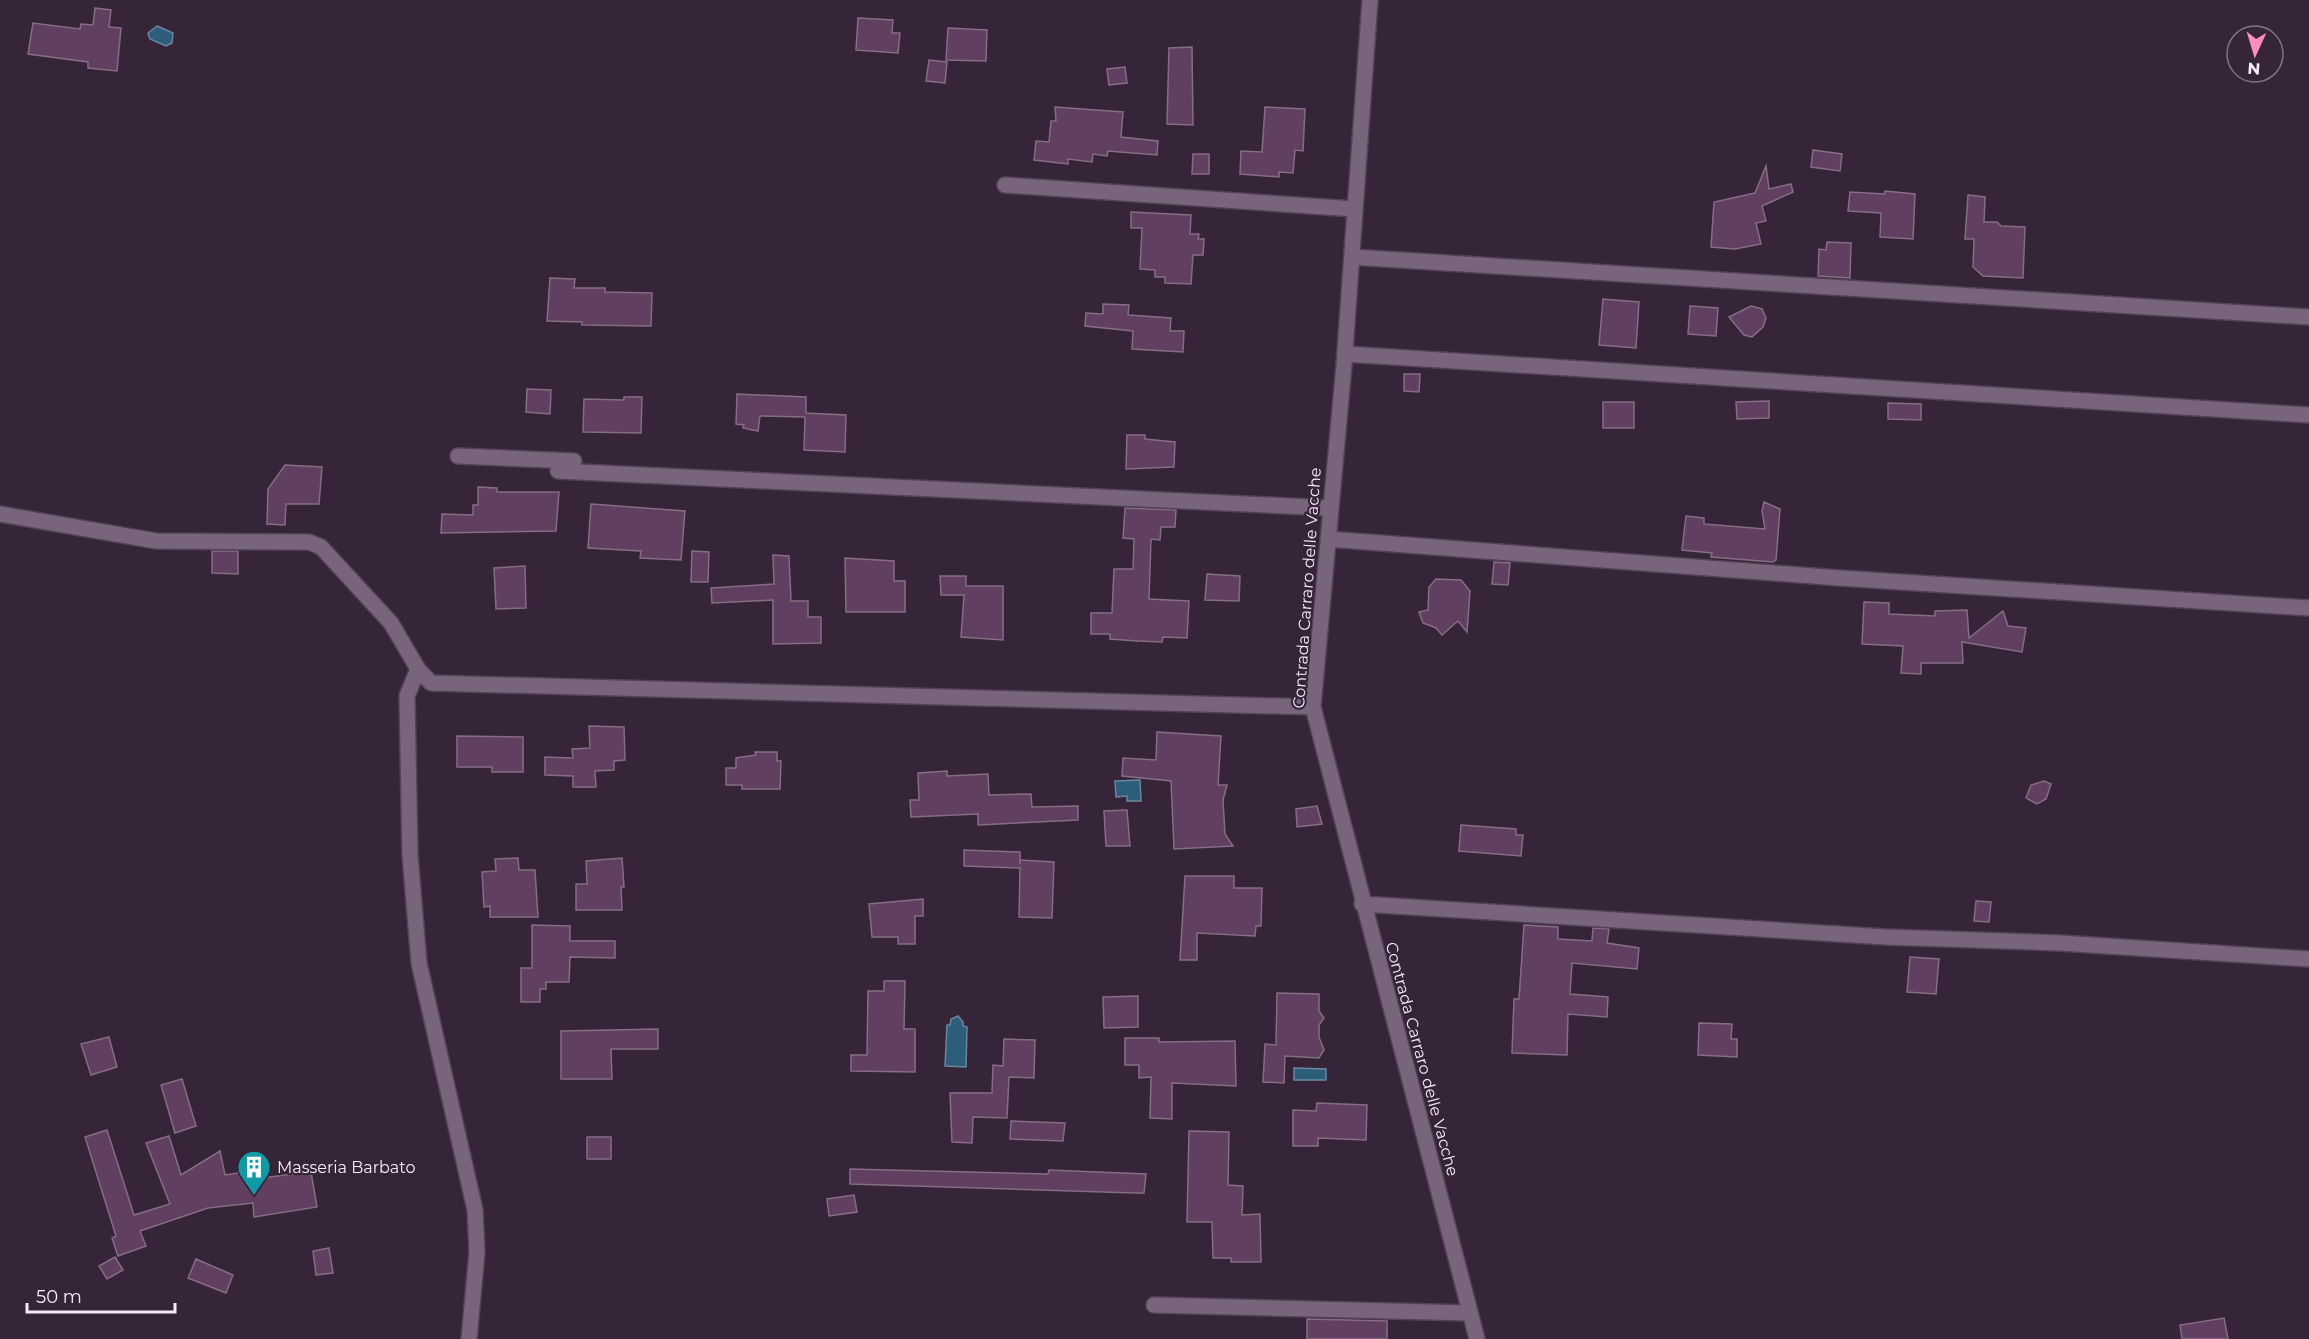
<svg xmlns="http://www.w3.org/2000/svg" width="2309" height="1339" font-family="Montserrat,sans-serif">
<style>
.water{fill:#2d5e79;stroke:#69889f;stroke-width:1.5}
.building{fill:#613f60;stroke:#856d83;stroke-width:1.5}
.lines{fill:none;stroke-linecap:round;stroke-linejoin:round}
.street-casing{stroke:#514254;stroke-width:18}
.street{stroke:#78657c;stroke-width:15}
.labels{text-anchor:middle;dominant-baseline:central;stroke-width:4.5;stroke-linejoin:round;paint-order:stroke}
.street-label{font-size:16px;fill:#f5eaf8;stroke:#362439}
.poi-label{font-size:16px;fill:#f5eaf8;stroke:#362439;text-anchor:start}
</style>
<rect width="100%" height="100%" fill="#362439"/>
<path class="water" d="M157,26L173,33L172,43L166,46L150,39L148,33Z
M1140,780L1141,801H1127V796L1116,797L1115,781Z
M958,1016L963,1022V1026L967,1027L966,1067L945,1066L947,1025H950L951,1019Z
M1294,1068L1326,1069V1080H1294Z"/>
<path class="building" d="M95,8L111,10L109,27L121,28L117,71L88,68V62L28,54L33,23L80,29L81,24L93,25Z
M858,18L893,20L892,33H900L898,53L856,50Z
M948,28L987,30L986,61L946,60Z
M1192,47L1193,125L1167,124L1169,48Z
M929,60L947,62L945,83L926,81Z
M1125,67L1127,83L1109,85L1107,69Z
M1055,107L1123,112L1121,137L1158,141L1157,155L1108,151L1107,156L1093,154L1092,162L1068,159V164L1034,160L1036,141L1049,142L1051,121H1056Z
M1265,107L1305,109L1303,151L1295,150L1293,173L1279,172V177L1240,174L1241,151L1262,152Z
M1813,150L1842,154L1840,171L1811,167Z
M1193,154H1209V174H1192Z
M1766,166L1769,189L1791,184L1793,192L1762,206L1766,221L1756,223L1761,244L1735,249L1711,247L1714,202L1755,193Z
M1885,191L1915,194L1913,239L1880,237L1881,213L1848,211L1850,192L1885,194Z
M1968,195L1985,197L1984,222H1997L2001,226L2025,227L2023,278L1983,276L1973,267L1974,239H1965Z
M1131,212L1191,215L1190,234H1199L1198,239H1204L1203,255H1193L1191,284L1165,283V277H1155V270L1140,269L1142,228H1131Z
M1827,242L1851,243L1850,278L1818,276L1819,249L1826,250Z
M550,278L575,279L574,288H605V292L652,293L651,326L582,325V322L547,321Z
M1603,299L1639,302L1636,348L1599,345Z
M1103,304L1129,305L1128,315L1171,318L1170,331H1184L1183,352L1132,349L1133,331L1085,326L1086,313L1103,314Z
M1690,306L1718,308L1716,336L1688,334Z
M1751,306L1762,309L1766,318L1763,327L1752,337L1744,335L1729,317Z
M1404,374H1420L1419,392L1404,391Z
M527,389L551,390L550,414L526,412Z
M737,394L806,397V413L846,415L845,452L804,450L805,417L760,416L758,431L743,428L744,425L736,424Z
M624,397H642L641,433L583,432L584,399L624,400Z
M1769,401V418L1737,419L1736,402Z
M1603,402H1634V428H1603Z
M1888,403L1921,404V420L1888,419Z
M1127,435H1145V439L1175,442L1174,467L1126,469Z
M285,465L322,467L319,504H286L285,525L267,524L268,489Z
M478,487L497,488V492H559L556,531L441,533L442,514L473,515V505H478Z
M1764,502L1780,509L1776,560L1773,562L1711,557L1712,553L1682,550L1686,516L1704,518V524L1765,529L1762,511Z
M591,504L685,511L681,560L640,558L641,551L588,548Z
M1125,508L1176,510L1175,527H1161L1160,540L1151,539L1149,599L1189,601L1187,638L1163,637L1162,642L1137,641L1110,639V634H1091V613H1112L1114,569H1133L1134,539L1123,538Z
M212,551H238V574L212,573Z
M692,551L709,552L708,582H691Z
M773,555L789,556L791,601H808V617H821V643L773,644V600L712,603L711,588L774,584Z
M845,558L894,561V581H905V612H846Z
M1494,562L1510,563L1508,585L1492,584Z
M525,566L526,608L496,609L494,568Z
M1207,574L1240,576L1239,601L1205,600Z
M940,576H966V586H1003V640L961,637L964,595H941Z
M1436,579L1461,580L1470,591L1467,632L1458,621L1442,635L1436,628L1423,623L1419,612L1428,610L1429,587Z
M1864,602L1889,603V614L1935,616V611L1967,610L1969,638L2003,611L2008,626L2026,628L2022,652L1962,642L1963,663H1921V674L1901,673L1903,646L1862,644Z
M589,726L624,727L625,760L614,761V770L595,771L596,787H573V776L545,775V757L573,758L572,749L590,748Z
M1157,732L1221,736L1218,785H1227L1223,800L1225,834L1233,846L1174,849L1171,781L1122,776L1123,758L1156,760Z
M457,736L523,737V772H492V767H457Z
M755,752H777V761H781L780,789H742V785H726V768H736V758L756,755Z
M947,771V776L988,774L989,795L1031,794L1032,807L1078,806V820L978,825V814L911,817L910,800H919L918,773Z
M2044,781L2051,784L2046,799L2037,804L2026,798L2031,785Z
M1317,806L1322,824L1297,827L1296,809Z
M1127,810L1130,846H1106L1104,811Z
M1461,825L1516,829V835H1523L1521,856L1459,851Z
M964,850L1020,852V864V860L1054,862L1052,918L1019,917L1020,868L964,866Z
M518,858L519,870H535L538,917H490V906L484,907L482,872L496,871L495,859Z
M622,858L624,887H621L622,910H576V884H587L586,861Z
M1185,876H1234V888H1262L1261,926H1256L1255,936L1197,933V960H1180Z
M923,899V916H915V944H898V937H872L869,904Z
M1976,901L1991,902L1989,922L1974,921Z
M532,925L570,926V941H615V958L570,957L569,982H546V989H540V1002H521V968H532Z
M1524,925L1558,927V939L1592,941L1593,928L1609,929L1607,943L1639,948L1637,969L1572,963L1570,994L1608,997L1607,1017L1568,1014L1567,1055L1512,1053L1514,999H1519Z
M1910,957L1939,959L1936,994L1907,992Z
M884,981H905L904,1029H915V1072L851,1071V1055H867L868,991H884Z
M1277,993L1319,994V1011L1324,1018L1319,1025V1037L1324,1050L1319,1058L1285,1056L1284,1083L1263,1082L1265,1044L1276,1045Z
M1138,996V1027L1104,1028L1103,997Z
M1699,1023L1732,1024L1731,1039H1737V1057L1698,1055Z
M658,1029V1049H611L612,1079H561V1031Z
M109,1037L117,1067L91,1075L81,1044Z
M1125,1038H1159V1042L1235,1041L1236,1086L1172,1083V1119L1150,1118L1151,1077L1139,1078V1065H1125Z
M1004,1039L1035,1040L1034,1078L1009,1077L1007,1118L973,1117L972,1143L952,1142L950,1093H992L993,1065L1003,1066Z
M182,1079L196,1126L175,1133L161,1085Z
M1317,1103L1367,1105L1366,1140L1318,1138V1146H1293V1110L1316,1111Z
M1011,1121L1065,1123L1063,1141L1010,1139Z
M107,1130L134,1215L170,1204L146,1143L169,1136L181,1175L220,1151L225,1175L251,1171L252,1179L311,1172L317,1207L254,1217L253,1203L208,1208L140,1231L146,1246L118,1256L112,1238L116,1236L85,1137Z
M1189,1131L1229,1132L1228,1185L1243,1186L1242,1215L1260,1214L1261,1262H1231V1258H1213L1212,1222H1187Z
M587,1137H611V1159H587Z
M850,1169L1048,1174L1049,1170L1146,1174L1144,1193H1135L850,1184Z
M854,1195L857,1212L829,1216L827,1199Z
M329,1248L333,1273L316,1275L313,1251Z
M115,1257L123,1270L107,1279L99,1266Z
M196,1259L233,1275L226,1293L188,1278Z
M2224,1318L2228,1339H2182L2180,1325Z
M1307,1319L1387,1321V1339H1307Z"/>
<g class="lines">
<defs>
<path id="street" d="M1370,0L1344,365L1313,707L1477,1339
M1005,185L1355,209
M1352,257L2309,317
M1345,354L2309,415
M458,456L574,461
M558,471L1330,508
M0,514L156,541L309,542L321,547L391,623L418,669L431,683L1313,707
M1328,539L1839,578L2309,608
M418,669L407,696L410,855L419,963L475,1210L477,1252L469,1339
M1362,904L1886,937L2060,943L2309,959
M1154,1305L1470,1313"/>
</defs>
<use href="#street" class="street-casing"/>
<use href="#street" class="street"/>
</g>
<defs>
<symbol id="building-pin" viewBox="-11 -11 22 30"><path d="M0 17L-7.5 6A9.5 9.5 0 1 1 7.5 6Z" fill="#0f9aa8" stroke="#362439"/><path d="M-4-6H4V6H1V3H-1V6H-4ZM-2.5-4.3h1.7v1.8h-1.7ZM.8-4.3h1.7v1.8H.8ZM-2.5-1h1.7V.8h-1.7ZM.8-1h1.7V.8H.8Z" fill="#fff"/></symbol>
</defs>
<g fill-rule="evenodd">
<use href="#building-pin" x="235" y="1148" width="38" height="52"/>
</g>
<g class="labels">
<g class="street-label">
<text transform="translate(1307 588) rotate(-86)">Contrada Carraro delle Vacche</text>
<text transform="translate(1422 1059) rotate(75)">Contrada Carraro delle Vacche</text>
</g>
<g class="poi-label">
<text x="277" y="1167">Masseria Barbato</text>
</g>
</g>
<g transform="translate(2255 54) rotate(184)"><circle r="28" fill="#362439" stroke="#827385" stroke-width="1.5"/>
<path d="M0-4.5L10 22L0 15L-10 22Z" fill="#fd8ebf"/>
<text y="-9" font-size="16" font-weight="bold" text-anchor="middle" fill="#f5eaf8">N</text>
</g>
<path d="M27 1303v9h148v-9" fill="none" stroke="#f5eaf8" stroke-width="3"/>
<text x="36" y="1303" font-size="18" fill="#f5eaf8" stroke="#362439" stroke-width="4.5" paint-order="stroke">50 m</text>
</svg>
